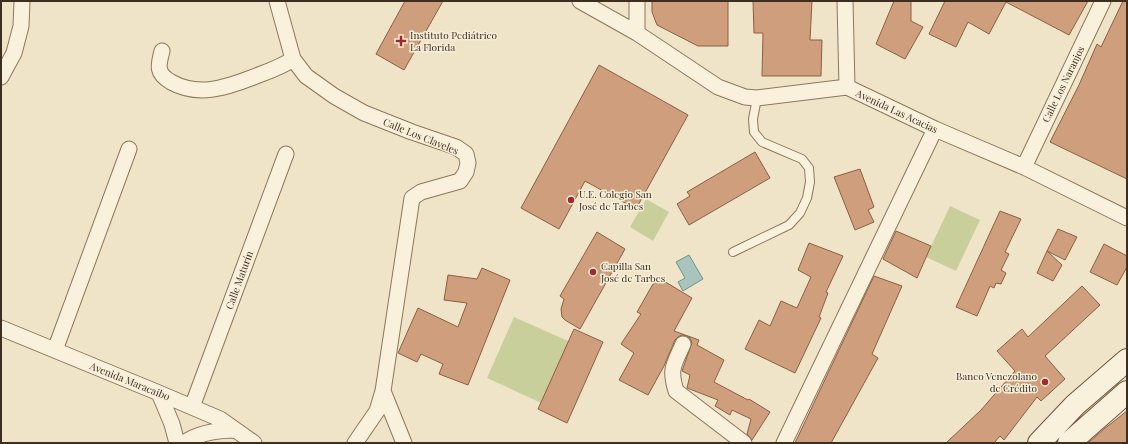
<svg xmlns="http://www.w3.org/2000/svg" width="1128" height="444" font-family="'Playfair Display',serif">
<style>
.green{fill:#c9cf9b}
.water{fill:#a9c4bc;stroke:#6f938a}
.building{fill:#cf9f7d;stroke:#8d5f41}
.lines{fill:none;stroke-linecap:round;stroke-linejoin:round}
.lane-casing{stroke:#8d765c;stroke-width:10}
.street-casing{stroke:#8d765c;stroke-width:17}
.secondary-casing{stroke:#6f573f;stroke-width:24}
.lane{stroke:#faf1dc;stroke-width:8}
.street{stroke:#faf1dc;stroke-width:15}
.secondary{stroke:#faf1dc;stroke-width:22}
.poi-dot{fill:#9e2a2b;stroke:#f7eed8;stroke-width:1.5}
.labels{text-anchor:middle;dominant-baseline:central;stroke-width:3;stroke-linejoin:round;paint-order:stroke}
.poi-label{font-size:10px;fill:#3d2e20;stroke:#f7eed8;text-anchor:start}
.street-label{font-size:10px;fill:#3d2e20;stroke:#f7eed8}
</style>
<rect width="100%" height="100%" fill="#f0e4c8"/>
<path class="green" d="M646,199L669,212L653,241L630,227Z
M950,206L980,220L956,271L926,257Z
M514,317L577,345L550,407L487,378Z"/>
<path class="water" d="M689,255L703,279L683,291L678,282L685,278L676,262Z"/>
<path class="building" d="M405,1H443L404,70L376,54Z
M652,1H728V46H698L657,25L652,12Z
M753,1H812L810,40H822L821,76H762L763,33H754Z
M894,1H911V21L923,27L905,59L876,44Z
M945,1H1088L1069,35L1006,2L989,34L968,22L956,47L929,34Z
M1123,1H1127V179L1050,142L1079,85L1097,44L1101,47Z
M599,65L688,115L636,209L585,181L559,229L521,208Z
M755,152L770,178L689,225L677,204L690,196L687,192Z
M860,169L874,207L868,210L874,222L855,230L834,177Z
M1000,211L1021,219L1005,252L1009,254L1001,270L1006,273L1001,284L996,283L994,288L990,286L977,316L956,307Z
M1058,229L1077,237L1065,260L1047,251Z
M896,231L931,246L917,278L883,259Z
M597,232L625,249L580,329L565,320L562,317L561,309L564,299L560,296Z
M809,243L843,256L826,292L828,293L819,317L821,318L795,373L745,349L759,320L770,326L781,301L797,308L811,277L798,270Z
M1104,244L1127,256V267L1117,285L1090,272Z
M1047,251L1062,265L1053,281L1037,273Z
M482,268L510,280L468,385L439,374L443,364L421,354L417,362L398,353L418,308L458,327L467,303L444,300L448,275L477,279Z
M874,276L902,286L872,354L878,358L831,443H795Z
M657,277L692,298L674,331L699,340L697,345L724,360L714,382L748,400L749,399L770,412L752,440L747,434L751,419L732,410L730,415L715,406L718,400L687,388L690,375L682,371L692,343L690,338L686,336L682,335L678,337L675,340L664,366L648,395L619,380L634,353L621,344L641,314L637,312Z
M1082,286L1100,305L1045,356L1065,379L1041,401L1037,397L1004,440L1000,436L994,443H946L981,410L1015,371L997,351L1022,329L1028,337Z
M574,329L603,342L567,423L538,409Z
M1127,411V443H1088L1104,429Z"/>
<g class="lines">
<defs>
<path id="lane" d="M733,252L789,225L800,213L807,198L810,182L809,168L802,159L762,142L754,132L753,119L757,98"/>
<path id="street" d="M277,1L293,59L306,76L334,96L364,113L412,132L456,147L466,154L468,163L466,172L460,181L421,192L412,198L383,391L404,443
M580,1L637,33L718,87L745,97L757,98L847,87L935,129L1024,167L1127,218
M637,1V33
M845,1L847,87
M162,51C158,66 156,73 171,82C198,97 225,88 251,78C266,72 280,68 293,59
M1,77L14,53L21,26L22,1
M1024,167L1103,1
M1,328L159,393L220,419L254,443
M683,344C674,365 669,368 676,391L744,443
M55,350L129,149
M159,393L172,424L177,443
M192,407L286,154
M184,443C198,433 218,430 235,430
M355,443L377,411L383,391
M784,443L935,129"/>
<path id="secondary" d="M1039,443L1075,405L1127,360
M1069,443L1127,392"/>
</defs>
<use href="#lane" class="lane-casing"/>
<use href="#street" class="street-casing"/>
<use href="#secondary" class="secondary-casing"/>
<use href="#lane" class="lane"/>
<use href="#street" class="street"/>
<use href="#secondary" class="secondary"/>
</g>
<g class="poi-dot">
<path d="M399 35h4v4h4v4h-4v4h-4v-4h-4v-4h4z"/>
<circle cx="571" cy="200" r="4"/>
<circle cx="593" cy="272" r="4"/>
<circle cx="1045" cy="382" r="4"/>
</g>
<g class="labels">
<g class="poi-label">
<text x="410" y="35">Instituto Pediátrico<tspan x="410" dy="12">La Florida</tspan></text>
<text x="579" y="194">U.E. Colegio San<tspan x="579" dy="12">José de Tarbes</tspan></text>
<text x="601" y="266">Capilla San<tspan x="601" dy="12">José de Tarbes</tspan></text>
<text x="1037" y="376" text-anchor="end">Banco Venezolano<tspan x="1037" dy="12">de Crédito</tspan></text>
</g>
<g class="street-label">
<text transform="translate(1063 84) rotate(-64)">Calle Los Naranjos</text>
<text transform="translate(897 111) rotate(25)">Avenida Las Acacias</text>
<text transform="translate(421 136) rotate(22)">Calle Los Claveles</text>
<text transform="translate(239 280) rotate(-70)">Calle Maturín</text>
<text transform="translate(130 381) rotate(22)">Avenida Maracaibo</text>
</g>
</g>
<rect width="1128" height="444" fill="none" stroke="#3d2e20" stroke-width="4"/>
</svg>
